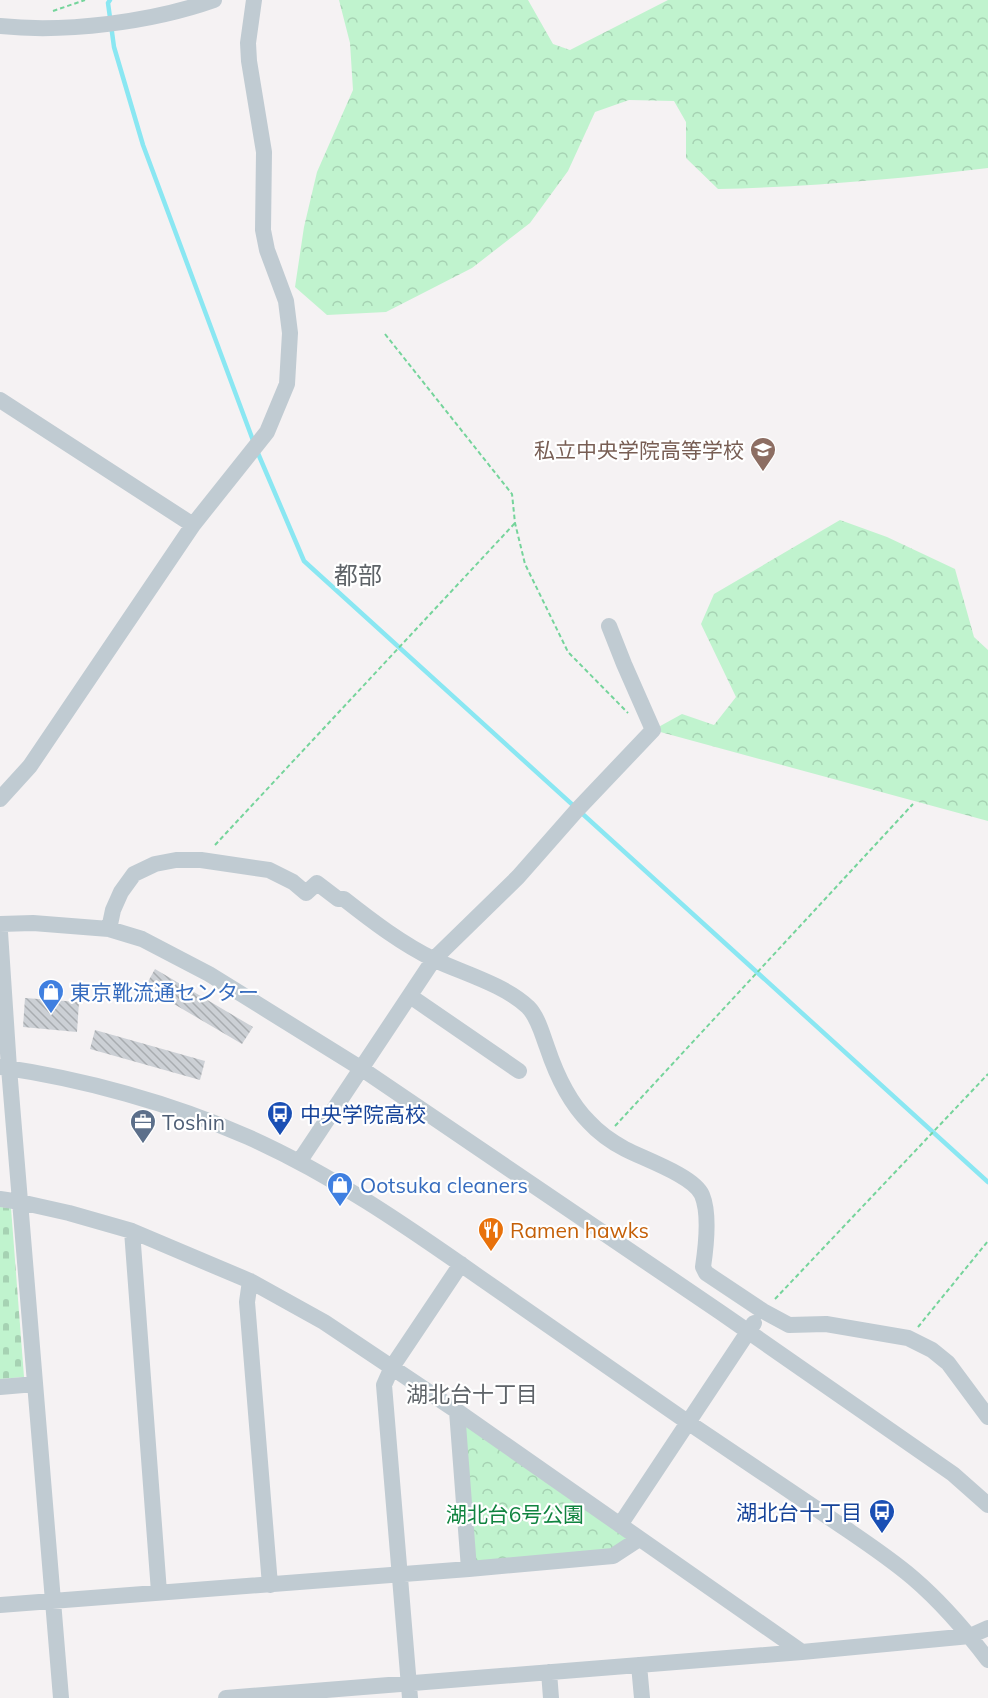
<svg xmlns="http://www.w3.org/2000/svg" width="988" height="1698" font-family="Mulish,'Noto Sans JP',sans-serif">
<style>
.forest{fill:url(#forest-crowns)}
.cemetery{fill:url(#cemetery-stones)}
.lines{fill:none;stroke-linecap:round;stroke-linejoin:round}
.stream{stroke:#8ae7f2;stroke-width:4.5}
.building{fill:url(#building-back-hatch)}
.path{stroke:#75d49b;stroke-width:2;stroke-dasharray:4.5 3;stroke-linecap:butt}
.minor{stroke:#c0cbd2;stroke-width:16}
.labels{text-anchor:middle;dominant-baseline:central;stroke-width:4.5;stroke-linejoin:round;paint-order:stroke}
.education-label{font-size:21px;fill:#785e54;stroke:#fff;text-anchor:end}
.shop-label{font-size:21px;fill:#366cbe;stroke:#fff;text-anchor:start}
.transit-label{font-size:21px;fill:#164399;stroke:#fff;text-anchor:start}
.service-label{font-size:21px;fill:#4e5e75;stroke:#fff;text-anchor:start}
.food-label{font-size:21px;fill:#c56008;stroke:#fff;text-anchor:start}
.park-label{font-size:21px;fill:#118440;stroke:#fff}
.neighbourhood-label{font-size:22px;fill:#5e6368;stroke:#fff}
.quarter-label{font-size:24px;fill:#5e6368;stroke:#fff}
</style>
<defs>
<pattern id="forest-crowns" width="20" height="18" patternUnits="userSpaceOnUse" patternTransform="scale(1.5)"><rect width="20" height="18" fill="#c0f3ce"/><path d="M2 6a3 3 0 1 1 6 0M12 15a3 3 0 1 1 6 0" fill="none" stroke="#a6d2b3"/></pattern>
<pattern id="cemetery-stones" width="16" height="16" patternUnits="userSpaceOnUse" patternTransform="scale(1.5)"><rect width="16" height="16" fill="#c0f3ce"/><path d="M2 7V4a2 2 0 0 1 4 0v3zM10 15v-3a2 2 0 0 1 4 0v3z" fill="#a6d2b3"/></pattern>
<pattern id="building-back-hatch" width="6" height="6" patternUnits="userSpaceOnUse" patternTransform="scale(1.5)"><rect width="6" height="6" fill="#ccd0d5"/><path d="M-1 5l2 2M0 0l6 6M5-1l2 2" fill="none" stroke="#a8acb0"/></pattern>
</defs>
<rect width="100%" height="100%" fill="#f5f2f3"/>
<path class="forest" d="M339,0H528L553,44L570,50L668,0H988V168C899,179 808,187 718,189L686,158V122L674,101L629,100L595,112L568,171L530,223L472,268L386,312L327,315L295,287L304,227L317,172L353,90L350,43Z
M840,520L887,537L955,569L974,637L988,650V821L653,730L682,714L714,725L736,697L701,624L714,594Z
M457,1411L639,1539L613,1556L469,1569Z"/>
<path class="cemetery" d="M0,1207L11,1208L24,1377L0,1379Z"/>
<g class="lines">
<path class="stream" d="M110,0L108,3L114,47L143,145L254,443
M257,451L304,561L988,1182"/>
</g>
<path class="building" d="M155,969L253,1027L242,1044L145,987Z
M25,998L79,1002L77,1032L23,1027Z
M95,1030L205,1061L200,1080L90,1049Z"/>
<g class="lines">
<path class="path" d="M53,11L85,0
M385,334L512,494L515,523L525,564L568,652L628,713
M215,845L515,523
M615,1126L913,804
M775,1299L988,1074
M918,1327L988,1241"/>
<path class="minor" d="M0,26C66,33 152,22 214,0
M0,400L193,525
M0,799L30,766L193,525L267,432L287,384L290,333L286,301L267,250L263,230L264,152L249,61L248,43L254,0
M0,924L33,923L109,929L142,939L209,974L362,1069L720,1312L953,1474L988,1505
M109,929L113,910L121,892L134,874L155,864L176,860H201L269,870L293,882L306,893L317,883L338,899H344C372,921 402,944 435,960C463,973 505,985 528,1007C538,1017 542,1034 547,1047C556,1074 569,1102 589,1122C599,1133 612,1142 625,1149C644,1159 694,1176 702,1195C710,1214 706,1247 703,1267L706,1273L763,1311L789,1325L826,1324L908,1338L932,1350L948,1363L988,1417
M0,932L9,1068L61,1698
M410,996L519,1071
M0,1067C83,1079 171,1103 248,1137C331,1174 405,1225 479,1277C548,1325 617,1373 686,1421C733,1453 780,1484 827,1516C856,1536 886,1555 913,1578C941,1602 966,1631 988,1660
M299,1162L434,959L518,877L577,810L653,730L624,664L609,626
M0,1199L20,1202L69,1213L132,1231L250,1281L324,1322L457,1411L802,1652
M132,1231L159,1592
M250,1281L247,1302L270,1585
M0,1387L35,1384
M457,1411L469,1569
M620,1525L754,1323
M0,1605L469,1569L613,1556L639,1539
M639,1665L642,1698
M549,1672L551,1698
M226,1698L802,1652L970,1636L988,1628
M410,1698L384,1385L392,1367L461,1264"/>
</g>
<defs>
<symbol id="school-pin" viewBox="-11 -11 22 30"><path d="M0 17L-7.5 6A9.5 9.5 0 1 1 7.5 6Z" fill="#8d6e63" stroke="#fff"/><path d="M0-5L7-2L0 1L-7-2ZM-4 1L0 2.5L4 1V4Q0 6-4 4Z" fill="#fff"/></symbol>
<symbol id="shop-pin" viewBox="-11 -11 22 30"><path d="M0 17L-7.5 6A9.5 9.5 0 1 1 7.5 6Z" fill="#3f7fe0" stroke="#fff"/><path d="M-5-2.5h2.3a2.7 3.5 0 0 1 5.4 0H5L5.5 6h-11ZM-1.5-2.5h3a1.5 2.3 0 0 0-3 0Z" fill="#fff"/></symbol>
<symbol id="bus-pin" viewBox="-11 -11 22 30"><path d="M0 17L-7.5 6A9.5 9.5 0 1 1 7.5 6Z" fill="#1a4fb4" stroke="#fff"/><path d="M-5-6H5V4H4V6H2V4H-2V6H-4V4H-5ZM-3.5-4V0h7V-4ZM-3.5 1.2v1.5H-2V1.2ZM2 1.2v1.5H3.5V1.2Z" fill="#fff"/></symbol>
<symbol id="office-pin" viewBox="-11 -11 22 30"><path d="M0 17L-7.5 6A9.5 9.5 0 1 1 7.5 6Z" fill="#5c6f8a" stroke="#fff"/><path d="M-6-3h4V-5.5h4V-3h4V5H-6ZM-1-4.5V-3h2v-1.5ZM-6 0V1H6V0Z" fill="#fff"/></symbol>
<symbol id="restaurant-pin" viewBox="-11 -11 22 30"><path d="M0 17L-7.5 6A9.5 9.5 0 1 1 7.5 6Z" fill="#e8710a" stroke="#fff"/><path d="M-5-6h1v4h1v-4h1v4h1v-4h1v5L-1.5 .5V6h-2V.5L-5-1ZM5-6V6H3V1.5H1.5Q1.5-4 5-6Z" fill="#fff"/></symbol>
</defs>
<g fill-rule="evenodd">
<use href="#school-pin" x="748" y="435" width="30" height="40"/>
<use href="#shop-pin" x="36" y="977" width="30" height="40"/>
<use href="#bus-pin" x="265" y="1099" width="30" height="40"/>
<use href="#office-pin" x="128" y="1107" width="30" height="40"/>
<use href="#shop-pin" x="325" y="1170" width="30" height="40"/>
<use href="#restaurant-pin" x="476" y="1215" width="30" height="40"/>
<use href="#bus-pin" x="867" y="1497" width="30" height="40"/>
</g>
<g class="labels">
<g class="education-label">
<text x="744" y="450">私立中央学院高等学校</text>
</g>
<g class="shop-label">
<text x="70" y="992">東京靴流通センター</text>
<text x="360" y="1185">Ootsuka cleaners</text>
</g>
<g class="transit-label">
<text x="300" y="1114">中央学院高校</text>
<text x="862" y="1512" text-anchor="end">湖北台十丁目</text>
</g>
<g class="service-label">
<text x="162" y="1122">Toshin</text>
</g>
<g class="food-label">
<text x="510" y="1230">Ramen hawks</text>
</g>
<g class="park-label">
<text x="515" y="1514">湖北台6号公園</text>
</g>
<g class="neighbourhood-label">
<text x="472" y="1394">湖北台十丁目</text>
</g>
<g class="quarter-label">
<text x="358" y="575">都部</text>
</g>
</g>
</svg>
